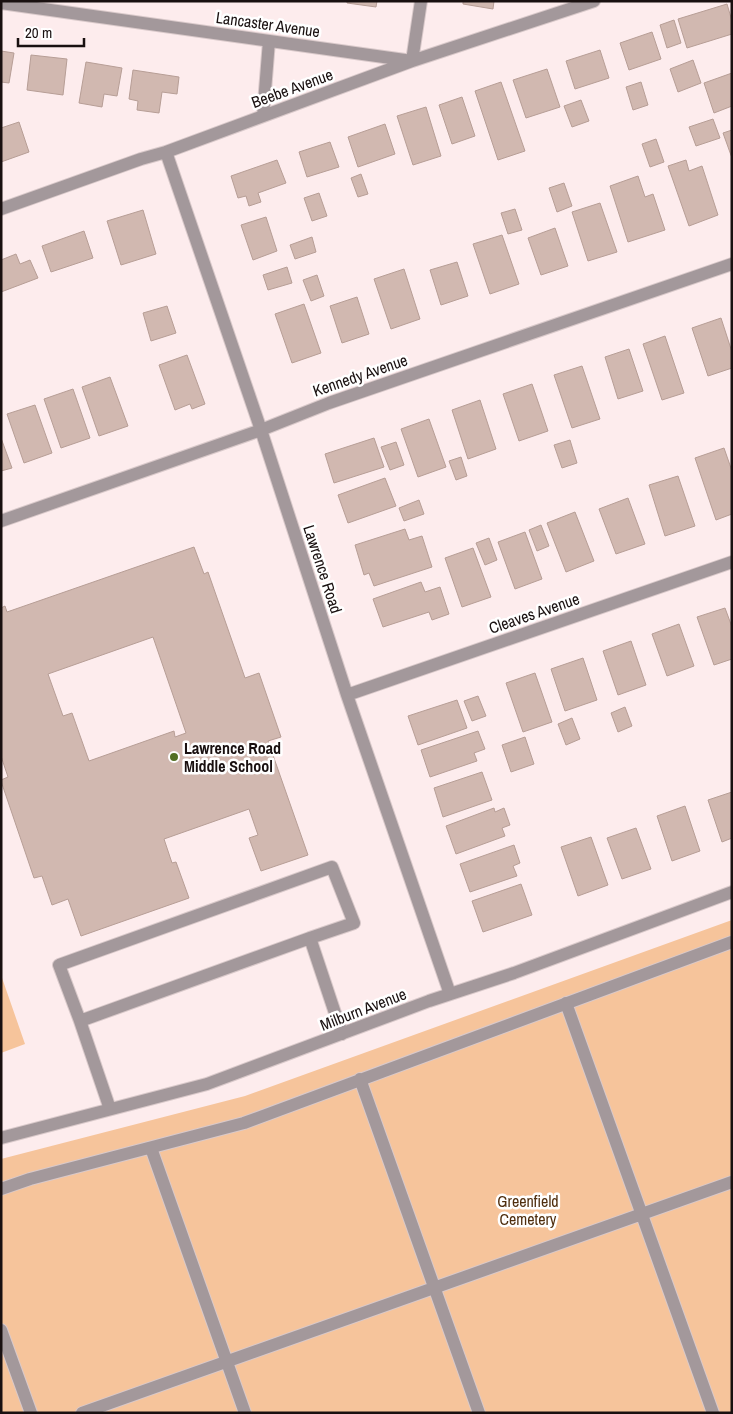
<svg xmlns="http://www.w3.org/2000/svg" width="733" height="1414" font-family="'Archivo Narrow',sans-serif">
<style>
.green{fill:#f6c49b}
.building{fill:#d1b8b0;stroke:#b79e96;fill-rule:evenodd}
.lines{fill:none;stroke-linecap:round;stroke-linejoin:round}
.minor-casing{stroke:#d9c9ca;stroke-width:14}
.minor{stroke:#a3989b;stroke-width:12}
.poi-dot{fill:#526f24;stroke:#fff;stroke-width:2}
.labels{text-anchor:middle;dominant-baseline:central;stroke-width:5;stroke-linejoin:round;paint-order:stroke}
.street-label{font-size:16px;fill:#191010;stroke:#fff}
.poi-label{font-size:16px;font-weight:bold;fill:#191010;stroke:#fff;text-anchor:start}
.park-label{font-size:16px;fill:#4f2e0e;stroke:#fff}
</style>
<rect width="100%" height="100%" fill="#fdeced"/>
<path class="green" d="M732,920V1413H1V1159L245,1096Z
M1,975L25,1044L1,1053Z"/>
<path class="building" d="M347,1H377L376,7L347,3Z
M463,1H494L493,9L463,4Z
M727,4L732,21V34L687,48L678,19Z
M674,20L681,43L667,48L660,25Z
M652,32L661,59L629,70L620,43Z
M600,50L609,78L575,89L566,61Z
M1,51L14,53L9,83L1,82Z
M31,55L67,59L63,95L27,90Z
M693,60L701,83L678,92L670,69Z
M86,62L122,68L117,96L104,94L102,107L79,103Z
M547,69L560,107L526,118L513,80Z
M133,70L179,77L177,94L162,92L159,113L137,110L138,101L129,99Z
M732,73V106L714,113L704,83Z
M501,82L525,151L498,160L475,91Z
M641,82L648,105L633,110L626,87Z
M462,97L475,136L452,144L439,105Z
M581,100L589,121L572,127L564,106Z
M426,107L441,156L413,165L397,116Z
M713,119L720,138L696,146L689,127Z
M19,122L29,152L1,162V128Z
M385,124L395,154L358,167L348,137Z
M732,130V158L723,133Z
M656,139L664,162L650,167L642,144Z
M330,142L339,167L307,177L299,152Z
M277,160L286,183L258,193L261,202L249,206L246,196L238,198L231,176Z
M686,160L689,171L702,166L718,215L689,226L668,166Z
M361,174L368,194L358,197L351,178Z
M638,176L645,197L653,194L665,230L628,242L610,186Z
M564,183L572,206L557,212L549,188Z
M319,193L327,216L312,221L304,198Z
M600,203L617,252L588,261L572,212Z
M515,209L522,230L508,234L501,213Z
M143,210L156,254L121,265L107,221Z
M266,217L277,251L253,260L241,225Z
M555,228L568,266L541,275L528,238Z
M84,231L93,258L51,272L42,246Z
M502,235L519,284L490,294L473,244Z
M312,237L316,252L295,259L290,245Z
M16,254L20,264L30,260L38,278L1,292V260Z
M457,262L468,296L441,305L430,270Z
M287,267L292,283L268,290L263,275Z
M404,269L420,319L391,329L374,279Z
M317,275L324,296L311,301L303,280Z
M357,297L369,334L342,343L330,306Z
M304,304L321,353L292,363L275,314Z
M167,306L176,333L151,341L143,313Z
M721,318L732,352V368L708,376L692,328Z
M665,336L684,393L662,400L643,344Z
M629,349L643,391L618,399L605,357Z
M187,355L205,404L192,409L190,404L175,410L159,365Z
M582,366L600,419L572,428L554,375Z
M110,377L128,426L99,436L82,387Z
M532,384L548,431L519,441L503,394Z
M73,389L90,438L61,448L44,399Z
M480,400L496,449L468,459L452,410Z
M35,405L52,453L24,463L7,414Z
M429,419L446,467L418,477L401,429Z
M1,438L12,468L1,471Z
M374,438L384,467L334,483L325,454Z
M570,440L577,463L562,468L554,445Z
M396,442L404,465L390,470L381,447Z
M724,448L732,471V514L716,520L695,458Z
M461,457L467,476L456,480L449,461Z
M678,476L695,526L665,536L649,485Z
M385,478L396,506L348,523L338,495Z
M628,498L645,544L616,554L599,509Z
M419,500L424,514L404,521L399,508Z
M575,512L594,561L566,572L547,523Z
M541,525L549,546L537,551L529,530Z
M405,529L409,540L422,536L432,567L374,586L369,573L364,575L355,545Z
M525,532L542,579L515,589L498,542Z
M489,538L497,560L485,565L476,543Z
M194,547L204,574L208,572L245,678L259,673L281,737L268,741L308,855L261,871L249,838L258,835L249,809L164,839L172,863L176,862L189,898L81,936L68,899L52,905L42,876L34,878L1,781V780L8,777L1,756V608L5,606L7,612ZM153,637L186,733L175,737L174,731L89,761L72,713L63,716L48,674Z
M473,548L491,597L462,607L445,558Z
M421,582L425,592L440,587L449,614L432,620L429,612L383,627L373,599Z
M725,608L732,627V659L714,665L697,617Z
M679,624L694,666L667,676L652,634Z
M631,641L646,685L618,695L603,651Z
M583,658L597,700L565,711L551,669Z
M535,673L552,722L523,732L506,683Z
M478,696L486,716L472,721L464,701Z
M457,700L467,728L418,745L408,716Z
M625,707L632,726L618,732L611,713Z
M572,718L580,739L566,745L558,724Z
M478,731L485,749L474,753L477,761L430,777L421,750Z
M525,737L534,764L511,772L502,745Z
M482,772L492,800L443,817L434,788Z
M732,792V838L722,842L708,800Z
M685,806L700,851L672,861L657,816Z
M494,808L495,812L504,808L510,825L502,828L505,836L456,854L446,826Z
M636,828L651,869L622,879L607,838Z
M591,837L608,885L578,896L561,847Z
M514,845L520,863L513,866L517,876L470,892L460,864Z
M521,884L532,915L483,932L472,901Z"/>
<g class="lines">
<defs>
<path id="minor" d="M1,3L412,61L421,1
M263,116L269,41
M166,152L261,430L347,695L450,994
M1,209L141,159L166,152L412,61L594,1
M1,521L261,430L329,403L732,264
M347,695L732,562
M566,1003L713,1413
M80,1021L59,965L332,867L354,923L310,938
M360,1079L479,1413
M110,1109L80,1021L310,938L342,1034
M1,1138L207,1084L429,1001L514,973L732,892
M151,1148L245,1413
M1,1189L30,1179L244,1123L732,942
M1,1330L31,1413
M82,1413L732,1182"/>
</defs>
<use href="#minor" class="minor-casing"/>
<use href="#minor" class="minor"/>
</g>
<circle class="poi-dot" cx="174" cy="757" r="5"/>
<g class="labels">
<g class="street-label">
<text transform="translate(268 24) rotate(8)">Lancaster Avenue</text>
<text transform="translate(292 88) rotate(-20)">Beebe Avenue</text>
<text transform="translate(360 375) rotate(-19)">Kennedy Avenue</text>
<text transform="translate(323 569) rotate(72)">Lawrence Road</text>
<text transform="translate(534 613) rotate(-19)">Cleaves Avenue</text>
<text transform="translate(363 1009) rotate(-21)">Milburn Avenue</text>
</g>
<g class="poi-label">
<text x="184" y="748">Lawrence Road<tspan x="184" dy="18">Middle School</tspan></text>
</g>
<g class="park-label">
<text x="528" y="1201">Greenfield<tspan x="528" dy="18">Cemetery</tspan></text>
</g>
</g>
<rect width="733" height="1414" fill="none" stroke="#191010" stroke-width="5"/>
<path d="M18 38v8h66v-8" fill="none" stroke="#191010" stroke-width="2.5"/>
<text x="25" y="38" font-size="15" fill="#191010" stroke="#ffffff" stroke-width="4" paint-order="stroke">20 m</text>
</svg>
